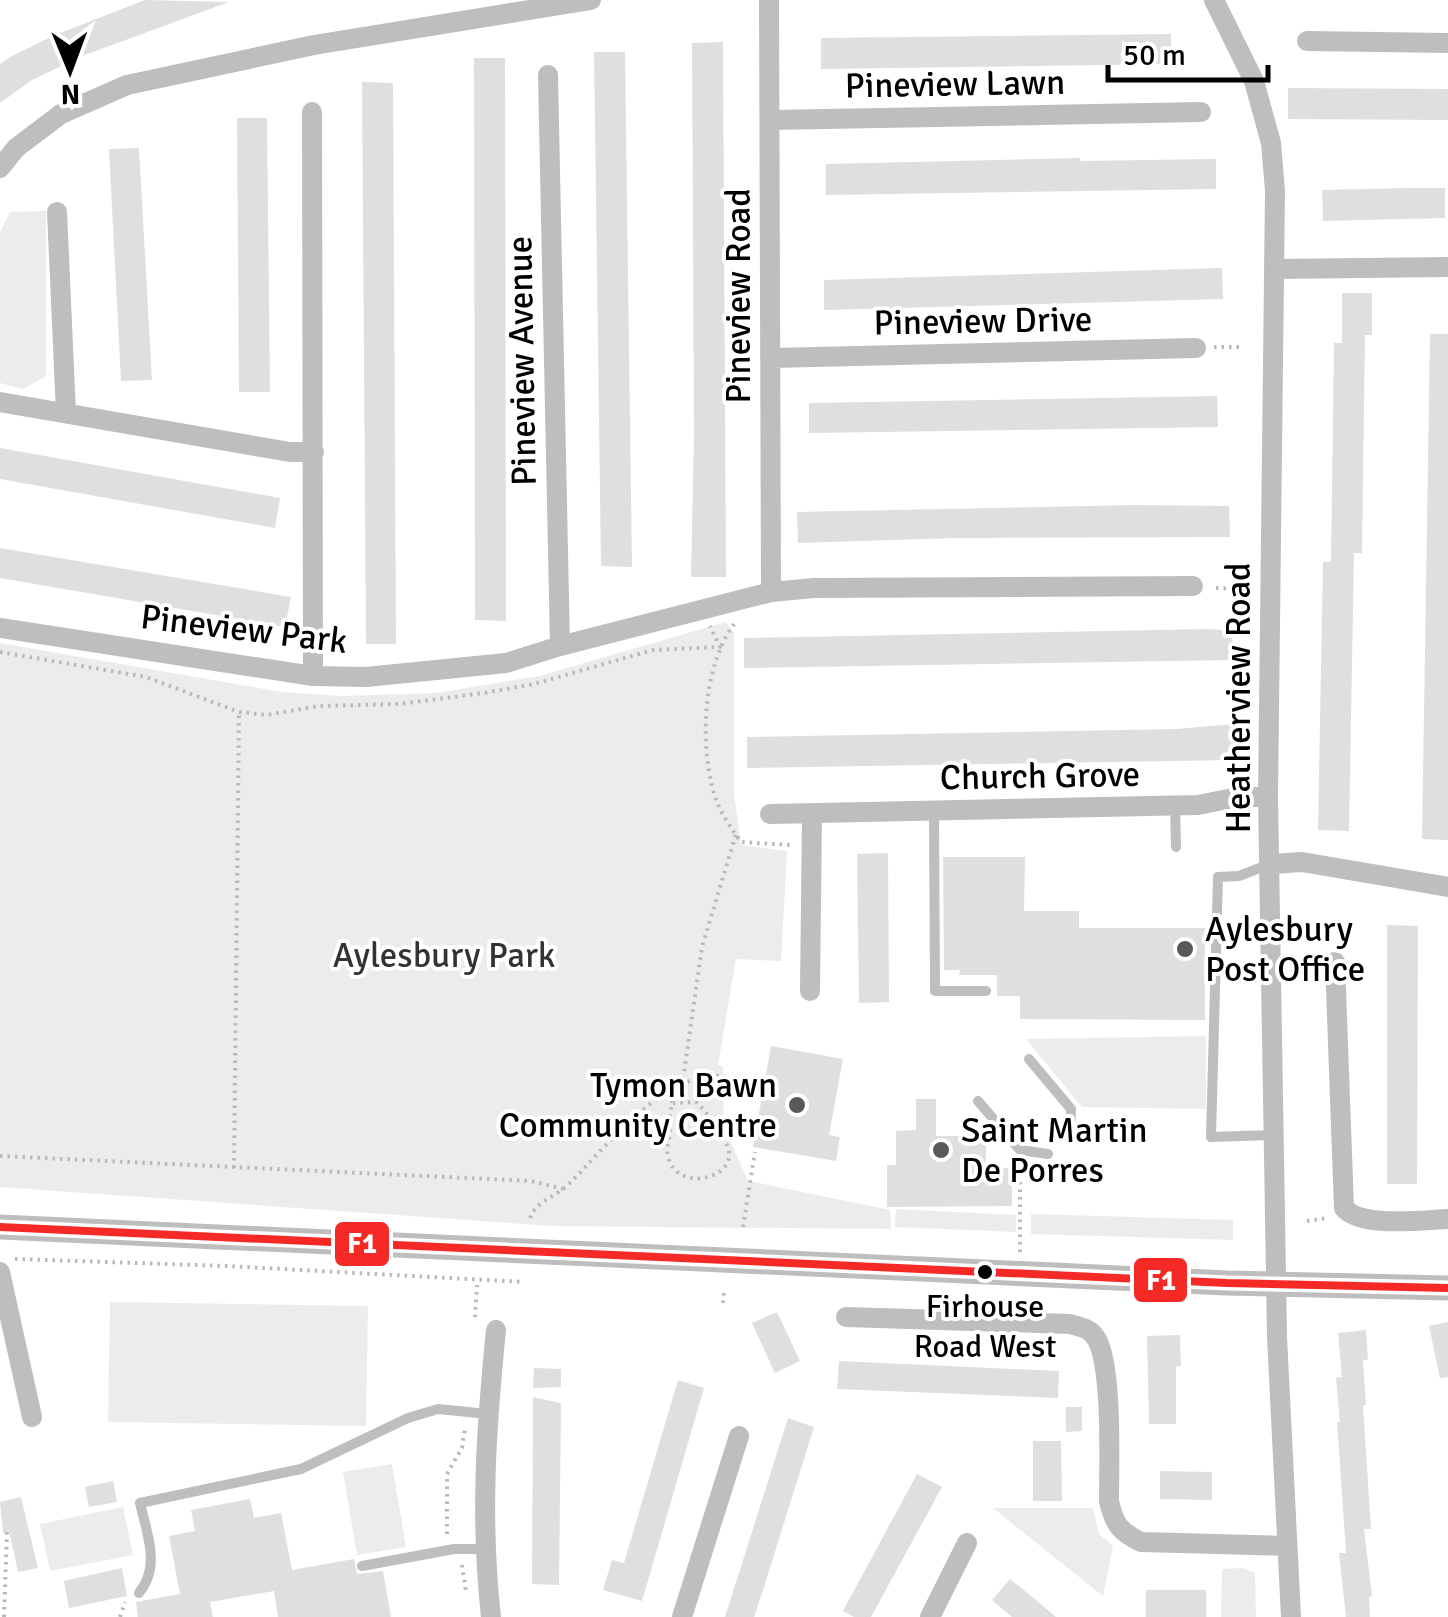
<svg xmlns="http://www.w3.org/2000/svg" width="1448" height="1617" font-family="Signika,sans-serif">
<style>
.green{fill:#ececec}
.building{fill:#dfdfdf}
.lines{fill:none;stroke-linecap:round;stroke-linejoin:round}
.path{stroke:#b9b9b9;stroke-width:4;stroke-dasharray:2.5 5;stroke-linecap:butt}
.service{stroke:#bebebe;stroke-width:10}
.minor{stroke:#bebebe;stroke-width:20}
.tertiary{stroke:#bebebe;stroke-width:25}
.bus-1-casing{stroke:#fff;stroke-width:15}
.bus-1{stroke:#f52a26;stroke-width:8}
.poi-dot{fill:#595959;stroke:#fff;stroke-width:4}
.bus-dot{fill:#000;stroke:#fff;stroke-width:4}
.labels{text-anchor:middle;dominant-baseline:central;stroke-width:8;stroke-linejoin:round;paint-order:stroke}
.bus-label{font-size:32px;fill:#000;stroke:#fff}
.street-label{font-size:35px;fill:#000;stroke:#fff}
.poi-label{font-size:35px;fill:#000;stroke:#fff;text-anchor:start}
.park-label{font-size:35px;fill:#333;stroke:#fff}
.line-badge{stroke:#fff;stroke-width:4}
.badge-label{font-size:28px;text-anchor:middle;font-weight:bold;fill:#fff}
</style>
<rect width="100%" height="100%" fill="#fff"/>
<path class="green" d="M46,211V376L23,389L0,383V232L10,212Z
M726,622L734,632V793L741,845L787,851L781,961L736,959L718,1065L723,1067L724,1127L748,1181L890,1210L891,1229L552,1226L0,1187V643L282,692L341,696L436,693L539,676Z
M1206,1036V1109L1082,1107L1026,1039Z
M896,1209L1016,1215V1232L895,1227Z
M1031,1214L1233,1220V1240L1031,1234Z
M110,1302L368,1306L366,1426L108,1422Z
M392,1464L406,1547L357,1555L343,1472Z
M123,1507L133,1555L50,1571L40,1524Z
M993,1508H1093L1099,1534L1113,1546L1103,1596Z
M1243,1568L1255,1573L1256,1617H1221L1222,1569Z"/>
<path class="building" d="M145,0L229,2L82,56L32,80L0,103V64L12,56L55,35Z
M1171,34V64L821,69V38Z
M723,42L726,577H691L694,433L692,43Z
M594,52H625L632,567L601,566Z
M474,58H505L506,621L475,620Z
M362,82L393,83L396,644H366Z
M1288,88L1448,89V120L1288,119Z
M237,118H267L270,392H239Z
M139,148L152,380L121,381L109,149Z
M1080,158V161L1216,159V189L826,195V164Z
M1408,188H1445V218L1323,221L1322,190Z
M1222,268L1223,299L824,310V280Z
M1342,293H1372V335H1365L1362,553H1354L1349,831L1318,830L1323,562H1331L1334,343H1342Z
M1430,334H1448V840L1422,839Z
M1217,396L1218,427L809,433V403Z
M0,448L280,498L275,528L0,479Z
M1135,505L1229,506L1230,537L957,538L798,543L797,512Z
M0,548L291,597L285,627L0,578Z
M1209,629L1232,631L1233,660L744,668V638Z
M1235,724V760L747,768V737L1176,729Z
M888,853L889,1002L859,1003L857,854Z
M943,857H1025L1024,911H1079V928H1205V1020L1020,1019V996H997V975H959L960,970H944Z
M1387,925L1418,926L1417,1184H1387Z
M771,1046L843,1059L829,1135L840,1137L836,1161L753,1147Z
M916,1099H936V1136H986V1168H1012V1206L887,1207V1165H896V1131L916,1130Z
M777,1312L800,1361L775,1373L752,1323Z
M1448,1322V1377L1440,1378L1429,1326Z
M1366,1330L1368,1360H1363L1366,1405H1363L1371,1529H1364L1372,1596L1369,1597L1370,1617H1346L1339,1553H1346L1337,1422H1340L1336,1378L1342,1377L1338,1333Z
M1180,1335L1181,1366L1176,1367V1424H1149L1147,1336Z
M839,1361L1059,1371L1058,1398L837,1389Z
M534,1368L561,1369V1387L533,1388Z
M678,1380L704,1388L642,1601L603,1590L612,1560L624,1563Z
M533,1397L561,1403L559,1585L532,1584Z
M1066,1407H1082V1431L1066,1432Z
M788,1418L814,1427L764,1587L754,1617H725Z
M1033,1441H1061L1062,1501H1033Z
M1160,1471L1212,1472V1500L1160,1499Z
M917,1474L942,1487L871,1617H854L843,1611Z
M113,1481L117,1502L89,1507L85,1487Z
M21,1497L38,1568L18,1572L9,1531L3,1533L0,1502Z
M250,1499L254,1518L281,1513L292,1570L354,1559L357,1574L383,1571L391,1617H278L274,1591L210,1602L213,1617H138L136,1602L180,1594L169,1536L195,1531L191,1510Z
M122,1568L127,1596L69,1608L64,1581Z
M1010,1579L1036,1600L1056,1617H1012L992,1600Z
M1146,1590H1206V1617H1146Z"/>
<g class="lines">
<path class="path" d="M1214,347H1244
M1216,588L1241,589
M734,624C704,665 700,737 712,786C717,808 728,824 741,842L790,845
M0,652L146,677L239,712L266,715L319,706L399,704L484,693L534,684L653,650L720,647L710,626
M682,1086L702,947L736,834
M667,1094L673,1103C668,1115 671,1121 670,1133C669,1141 666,1148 668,1156C676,1195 742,1178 727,1145C725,1141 721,1137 718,1133C711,1120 707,1112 696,1102L673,1103
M0,1156L531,1181L564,1189
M234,1168L239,712
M530,1218C537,1200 556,1197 570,1183C606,1147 663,1072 721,1076C730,1077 742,1082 751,1084
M1307,1221L1327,1218
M743,1227L755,1152
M1020,1252V1167
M15,1259L227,1266L524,1282
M723,1303L724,1290
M475,1317L477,1285
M447,1534V1474L462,1448L465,1429
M462,1565L466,1592
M4,1617L7,1532
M120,1617L125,1602"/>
<path class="service" d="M1175,805L1176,847
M934,812L935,991H986
M1270,864L1239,876L1218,877L1211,1137L1274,1135
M1029,1059L1071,1109L1070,1135
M978,1101L1020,1150L1048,1154
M362,1566L454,1549H484
M139,1593C161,1566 147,1534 140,1503L301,1469L408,1418L438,1409L488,1414"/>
<path class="minor" d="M769,0L771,592
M1214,0L1254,81L1271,143L1275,191L1268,797L1277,1337L1291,1617
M1307,41L1448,43
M548,75L560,646
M312,112L313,676
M770,120L1201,112
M0,168L16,148L61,114L127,85L314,45L591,0
M57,212L66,413
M1276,269L1448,267
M771,358L1196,348
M0,402L290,452H314
M0,628L313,676L366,677L506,663L560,646L771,592L814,588L1193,586
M770,814L1198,805L1238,797H1268
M1271,864L1302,862L1448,887
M1335,962L1344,1208C1361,1228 1422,1220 1448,1219
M810,991L812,814
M0,1272L32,1417
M846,1317L1070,1324C1080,1327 1090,1328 1096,1338C1113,1365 1109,1467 1109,1501C1114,1524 1120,1532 1141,1542L1286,1546
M491,1617C480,1517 486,1430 496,1330
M682,1617L739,1436
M930,1617L967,1543"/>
<path class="tertiary" d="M0,1227L1227,1283L1448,1288"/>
<defs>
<path id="bus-1" d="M0,1227L1227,1283L1448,1288"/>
</defs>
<use href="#bus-1" class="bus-1-casing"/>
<use href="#bus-1" class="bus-1"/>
</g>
<g class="poi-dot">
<circle cx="1185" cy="949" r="10"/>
<circle cx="797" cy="1105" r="10"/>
<circle cx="941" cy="1150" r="10"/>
</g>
<circle class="bus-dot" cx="985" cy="1272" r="9"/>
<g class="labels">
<g class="bus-label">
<text x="985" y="1306">Firhouse<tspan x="985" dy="40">Road West</tspan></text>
</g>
<g class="street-label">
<text transform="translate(955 84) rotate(-1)">Pineview Lawn</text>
<text transform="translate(738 296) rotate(-90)">Pineview Road</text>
<text transform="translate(983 321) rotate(-1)">Pineview Drive</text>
<text transform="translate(522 361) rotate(-91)">Pineview Avenue</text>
<text transform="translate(244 629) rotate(7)">Pineview Park</text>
<text transform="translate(1238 698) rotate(-90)">Heatherview Road</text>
<text transform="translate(1040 776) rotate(-1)">Church Grove</text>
</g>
<g class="poi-label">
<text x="1205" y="929">Aylesbury<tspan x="1205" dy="40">Post Office</tspan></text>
<text x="777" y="1085" text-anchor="end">Tymon Bawn<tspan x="777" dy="40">Community Centre</tspan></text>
<text x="961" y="1130">Saint Martin<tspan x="961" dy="40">De Porres</tspan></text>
</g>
<g class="park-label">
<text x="444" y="955">Aylesbury Park</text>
</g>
</g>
<g class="line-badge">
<rect x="333" y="1220" width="58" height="48" rx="10" fill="#f52a26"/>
<rect x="1132" y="1256" width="57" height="48" rx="10" fill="#f52a26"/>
</g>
<g class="badge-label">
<text x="362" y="1253">F1</text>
<text x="1161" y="1290">F1</text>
</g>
<g transform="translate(70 70) rotate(179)" stroke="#ffffff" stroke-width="8" paint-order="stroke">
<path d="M0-8L18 38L0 25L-18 38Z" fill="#000000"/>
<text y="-15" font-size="28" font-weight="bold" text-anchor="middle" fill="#000000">N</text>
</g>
<path d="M1108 65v15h160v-15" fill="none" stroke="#000000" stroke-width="5"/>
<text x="1123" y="65" font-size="30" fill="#000000" stroke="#ffffff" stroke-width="8" paint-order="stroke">50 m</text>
</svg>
